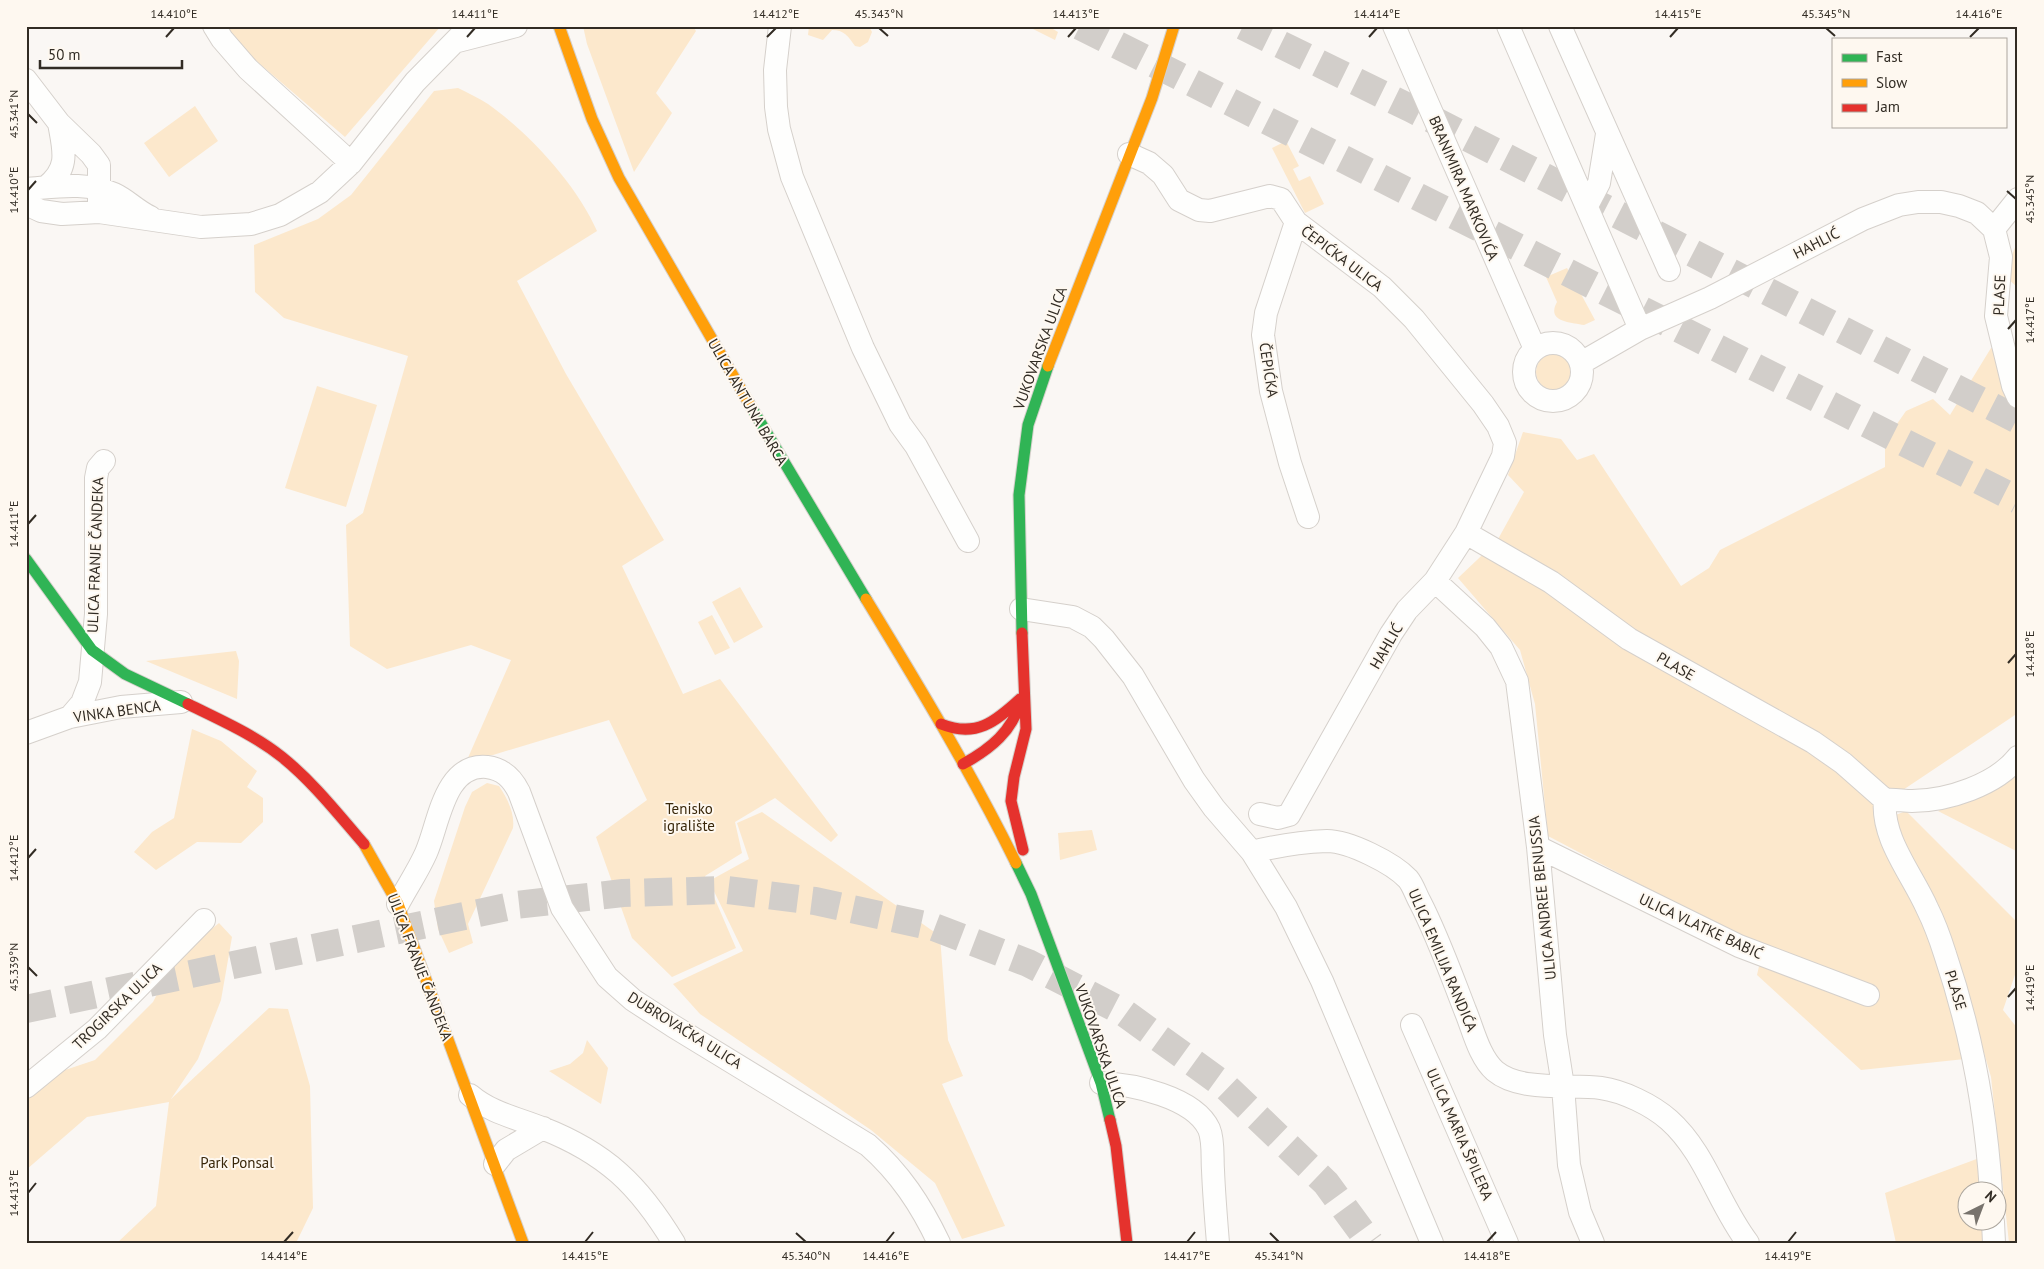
<svg xmlns="http://www.w3.org/2000/svg" width="2044" height="1269" font-family="'PT Sans',sans-serif">
<style>
.green{fill:#fce8cc}
.lines{fill:none;stroke-linecap:round;stroke-linejoin:round}
.primary-tunnel{stroke:#d2ceca;stroke-width:28;stroke-dasharray:28 14;stroke-linecap:butt}
.highway-tunnel{stroke:#d2ceca;stroke-width:28;stroke-dasharray:28 14;stroke-linecap:butt}
.street-casing{stroke:#d5d0cb;stroke-width:24}
.fast-casing{stroke:#d5d0cb;stroke-width:13}
.slow-casing{stroke:#d5d0cb;stroke-width:13}
.jam-casing{stroke:#d5d0cb;stroke-width:13}
.street{stroke:#fefefd;stroke-width:22}
.fast{stroke:#30b455;stroke-width:11}
.slow{stroke:#ff9f0a;stroke-width:11}
.jam{stroke:#e5322d;stroke-width:11}
.ticks{fill:none;stroke:#322c24;stroke-width:2}
.labels{text-anchor:middle;dominant-baseline:central;stroke-width:4;stroke-linejoin:round;paint-order:stroke}
.street-label{font-size:15px;fill:#322c24;stroke:#fef8f0}
.park-label{font-size:15px;fill:#39270a;stroke:#fef8f0}
.neatline{fill:none;stroke:#322c24;stroke-width:2}
.ticks-label{font-size:12px;text-anchor:middle;fill:#322c24}
</style>
<rect width="100%" height="100%" fill="#faf7f4"/>
<path class="green" d="M224,26H441L345,137L233,41Z
M583,26H693L696,31L656,93L672,113L634,172L587,44Z
M809,26H869L872,32L868,42L860,47L855,46C848,36 844,30 832,30L823,40L808,35Z
M1027,26H1048L1058,32L1055,40Z
M458,88C468,93 479,98 488,104C529,133 577,185 597,231L517,281L566,374L664,540L622,566L683,694L720,679L838,835L831,842L775,798L735,822L742,853L705,876L736,948L672,977L632,938L596,837L647,800L609,720L493,755L467,760L511,660L471,645L387,669L350,646L346,525L363,513L408,356L284,318L255,292L254,245L318,219L351,195L434,91Z
M195,106L218,141L169,177L144,143Z
M1286,141L1299,166L1293,169L1299,181L1310,176L1324,204L1305,213L1272,148Z
M2018,240V288L2004,275Z
M1567,268L1595,320L1584,325C1570,322 1546,322 1557,302L1546,277Z
M1991,348L1996,349L2005,390L2018,422V713L1873,810L1945,969L1965,1059L1861,1070L1757,975L1763,949L1548,836L1535,704L1520,650L1458,578L1497,541L1524,492L1508,475L1523,432L1561,439L1577,460L1594,454L1681,586L1709,568L1720,550L1885,467V441L1906,411L1933,399L1950,415Z
M1536 372a18 18 0 1 1 36 0a18 18 0 1 1-36 0Z
M317,386L377,405L346,507L285,488Z
M740,587L763,627L734,643L712,602Z
M712,615L730,648L715,655L698,622Z
M236,651L239,661L237,699L146,661Z
M192,729L221,741L257,771L247,787L263,798V822L241,843L197,842L156,870L134,852L152,832L174,818Z
M2018,774V852L1938,811Z
M487,783L499,786C507,798 515,813 513,828L468,924L473,943L449,953L438,929L434,901L465,807L472,792Z
M1906,811L2018,923V966L2003,1010L2018,1029V1243H2009L1991,1077L1957,959L1893,816Z
M762,812L940,936L948,1040L963,1076L942,1084L1005,1226L962,1239L935,1183L871,1130L700,1014L673,984L743,951L709,881L749,859L737,823Z
M1092,830L1097,850L1060,860L1058,833Z
M219,923L232,937L221,1000L198,1059L171,1099L269,1008L288,1009L310,1086L313,1208L296,1243H117L156,1206L169,1102L87,1117L26,1170V1099L56,1073L95,1060L153,1002L175,959Z
M587,1040L608,1068L601,1104L549,1071L570,1064L583,1053Z
M1982,1157V1191L1966,1192V1222H1983V1243H1896L1885,1193Z"/>
<g class="lines">
<path class="primary-tunnel" d="M26,1009L516,905L623,893L727,890L815,901L934,927L1028,963L1123,1012L1224,1085L1326,1183L1370,1243"/>
<path class="highway-tunnel" d="M1080,26L2018,500
M1243,26L1412,109L2018,420"/>
<defs>
<path id="street" d="M214,26L222,39L248,69L351,163
M780,26L775,70L776,107L779,129L792,177L863,348L900,424L916,446L968,541
M1394,26L1535,349
M1508,26L1640,329
M1560,26L1669,270
M458,41L516,26
M26,80L59,123L91,154L99,165V212
M1129,154L1149,163L1163,175L1179,200L1199,210L1210,211L1270,196L1281,199L1296,222L1382,287L1414,319L1483,404L1498,426L1505,443L1503,456L1466,533L1435,581L1407,610L1391,634L1289,815L1278,818L1260,814
M46,187C70,168 64,151 59,123
M26,189C55,187 86,181 114,194C127,200 137,211 150,217
M2018,199L1994,229L2001,257L1996,316L2013,386L2018,397
M26,204L41,211L62,214L99,212L201,227L251,224L280,215L320,192L351,163L415,82L470,26
M1587,206L1599,183L1607,134
M1296,222L1266,313L1263,335L1271,391L1290,463L1308,517
M1524 372a29 29 0 1 1 58 0a29 29 0 1 1-58 0Z
M1581,363L1640,329L1710,298L1863,219L1899,205L1918,202H1941L1959,206L1977,213L1994,229
M1466,533L1551,582L1629,639L1813,742L1843,763L1885,800C1881,838 1912,874 1927,908C1934,922 1940,938 1945,954C1971,1031 1986,1110 1991,1192
M1435,581L1485,627L1501,647L1517,681L1538,847L1555,1035L1563,1086L1569,1165L1580,1212L1593,1243
M1021,609L1073,617L1092,627L1104,639L1133,676L1194,780L1214,808L1252,852L1286,907L1322,981L1432,1243
M70,717L82,703L90,682L96,614V478L98,468L104,461
M26,733L70,717L121,707L181,702
M1885,800C1895,799 1903,801 1912,801C1947,801 1996,785 2018,757
M1538,847L1739,946L1868,995
M1252,852C1276,846 1302,842 1327,841C1349,841 1393,863 1408,879C1413,885 1416,895 1420,902C1438,937 1451,974 1465,1010C1473,1029 1479,1057 1495,1071C1520,1092 1570,1084 1601,1088C1623,1091 1652,1105 1669,1120C1706,1153 1718,1204 1748,1243
M398,904C407,887 418,871 426,853C439,824 444,763 487,767C503,769 512,778 519,792L562,908L607,977L633,1000L673,1026L868,1145C900,1173 921,1205 939,1243
M1412,1025L1507,1243
M1101,1083C1132,1084 1194,1097 1209,1129C1214,1141 1212,1158 1213,1170C1214,1195 1216,1219 1218,1243
M26,1087L97,1029L204,920
M470,1095C491,1113 517,1118 542,1128C606,1153 639,1185 674,1243
M495,1164L506,1150L543,1128
M1993,1222L1994,1243"/>
<path id="fast" d="M750,405L866,599
M26,559L92,650L125,674L188,704
M1022,633L1019,495L1028,425L1048,366
M1016,863L1031,894L1101,1083L1110,1120"/>
<path id="slow" d="M559,26L592,119L619,178L750,405
M1048,366L1152,98L1174,26
M866,599C919,686 971,772 1016,863
M364,844L398,904L523,1243"/>
<path id="jam" d="M1022,633L1026,729L1014,777L1011,801L1023,850
M188,704C220,720 253,734 282,757C313,782 338,814 364,844
M941,724C976,738 995,722 1020,699
M963,764C992,748 1011,732 1022,700
M1110,1120L1116,1146L1127,1243"/>
</defs>
<use href="#street" class="street-casing"/>
<use href="#fast" class="fast-casing"/>
<use href="#slow" class="slow-casing"/>
<use href="#jam" class="jam-casing"/>
<use href="#street" class="street"/>
<use href="#fast" class="fast"/>
<use href="#slow" class="slow"/>
<use href="#jam" class="jam"/>
</g>
<path class="ticks" d="M879,28L888,36M1826,28L1835,36M166,37L174,28M467,37L475,28M767,37L776,28M1068,37L1076,28M1369,37L1377,28M1670,37L1678,28M1970,37L1979,28M28,114L37,123M28,190L36,181M2007,191L2016,199M2008,329L2016,320M28,524L36,515M2008,663L2016,654M28,858L36,849M28,967L37,976M2008,997L2016,988M28,1193L36,1183M796,1233L806,1242M1270,1233L1279,1242M284,1242L293,1232M585,1242L593,1232M886,1242L894,1232M1187,1242L1195,1232M1487,1242L1496,1232M1788,1242L1796,1232"/>
<g class="labels">
<g class="street-label">
<text transform="translate(1464 188) rotate(67)">BRANIMIRA MARKOVIĆA</text>
<text transform="translate(1816 243) rotate(-27)">HAHLIĆ</text>
<text transform="translate(1342 258) rotate(37)">ČEPIĆKA ULICA</text>
<text transform="translate(1999 295) rotate(-88)">PLASE</text>
<text transform="translate(1040 348) rotate(-70)">VUKOVARSKA ULICA</text>
<text transform="translate(1269 370) rotate(81)">ČEPIĆKA</text>
<text transform="translate(748 402) rotate(60)">ULICA ANTUNA BARCA</text>
<text transform="translate(95 555) rotate(-88)">ULICA FRANJE ČANDEKA</text>
<text transform="translate(1386 646) rotate(-60)">HAHLIĆ</text>
<text transform="translate(1676 666) rotate(30)">PLASE</text>
<text transform="translate(117 711) rotate(-8)">VINKA BENCA</text>
<text transform="translate(1542 898) rotate(-96)">ULICA ANDREE BENUSSIA</text>
<text transform="translate(1701 926) rotate(25)">ULICA VLATKE BABIĆ</text>
<text transform="translate(1443 960) rotate(67)">ULICA EMILIJA RANDIĆA</text>
<text transform="translate(420 967) rotate(69)">ULICA FRANJE ČANDEKA</text>
<text transform="translate(1956 990) rotate(73)">PLASE</text>
<text transform="translate(117 1006) rotate(-44)">TROGIRSKA ULICA</text>
<text transform="translate(685 1030) rotate(32)">DUBROVAČKA ULICA</text>
<text transform="translate(1101 1046) rotate(71)">VUKOVARSKA ULICA</text>
<text transform="translate(1460 1134) rotate(66)">ULICA MARIA ŠPILERA</text>
</g>
<g class="park-label">
<text x="689" y="808">Tenisko<tspan x="689" dy="17">igralište</tspan></text>
<text x="237" y="1162">Park Ponsal</text>
</g>
</g>
<rect width="2044" height="1269" fill="none" stroke="#fef8f0" stroke-width="55"/>
<rect x="1832" y="38" width="175" height="90" fill="#fef8f0" stroke="#aca69e"/>
<rect x="1842" y="54" width="25" height="8" fill="#30b455" stroke="#aca69e"/>
<text x="1876" y="62" font-size="15" fill="#322c24">Fast</text>
<rect x="1842" y="79" width="25" height="8" fill="#ff9f0a" stroke="#aca69e"/>
<text x="1876" y="88" font-size="15" fill="#322c24">Slow</text>
<rect x="1842" y="104" width="25" height="8" fill="#e5322d" stroke="#aca69e"/>
<text x="1876" y="112" font-size="15" fill="#322c24">Jam</text>
<g transform="translate(1982 1206) rotate(42)"><circle r="24" fill="#fef8f0" stroke="#aca69e"/>
<path d="M0-4L9 19L0 12L-9 19Z" fill="#78736d"/>
<text y="-8" font-size="14" font-weight="bold" text-anchor="middle" fill="#322c24">N</text>
</g>
<path d="M40 60v8h142v-8" fill="none" stroke="#322c24" stroke-width="2.5"/>
<text x="48" y="60" font-size="15" fill="#322c24" stroke="#fef8f0" stroke-width="4" paint-order="stroke">50 m</text>
<rect x="28" y="28" width="1988" height="1214" class="neatline"/>
<g class="ticks-label">
<text x="174" y="18">14.410°E</text>
<text x="475" y="18">14.411°E</text>
<text x="776" y="18">14.412°E</text>
<text x="879" y="18">45.343°N</text>
<text x="1076" y="18">14.413°E</text>
<text x="1377" y="18">14.414°E</text>
<text x="1678" y="18">14.415°E</text>
<text x="1826" y="18">45.345°N</text>
<text x="1979" y="18">14.416°E</text>
<text transform="translate(14 114) rotate(-90)" y="4">45.341°N</text>
<text transform="translate(14 190) rotate(-90)" y="4">14.410°E</text>
<text transform="translate(2030 199) rotate(-90)" y="4">45.345°N</text>
<text transform="translate(2030 320) rotate(-90)" y="4">14.417°E</text>
<text transform="translate(14 524) rotate(-90)" y="4">14.411°E</text>
<text transform="translate(2030 654) rotate(-90)" y="4">14.418°E</text>
<text transform="translate(14 858) rotate(-90)" y="4">14.412°E</text>
<text transform="translate(14 967) rotate(-90)" y="4">45.339°N</text>
<text transform="translate(2030 988) rotate(-90)" y="4">14.419°E</text>
<text transform="translate(14 1193) rotate(-90)" y="4">14.413°E</text>
<text x="284" y="1260">14.414°E</text>
<text x="585" y="1260">14.415°E</text>
<text x="806" y="1260">45.340°N</text>
<text x="886" y="1260">14.416°E</text>
<text x="1187" y="1260">14.417°E</text>
<text x="1279" y="1260">45.341°N</text>
<text x="1487" y="1260">14.418°E</text>
<text x="1788" y="1260">14.419°E</text>
</g>
</svg>
